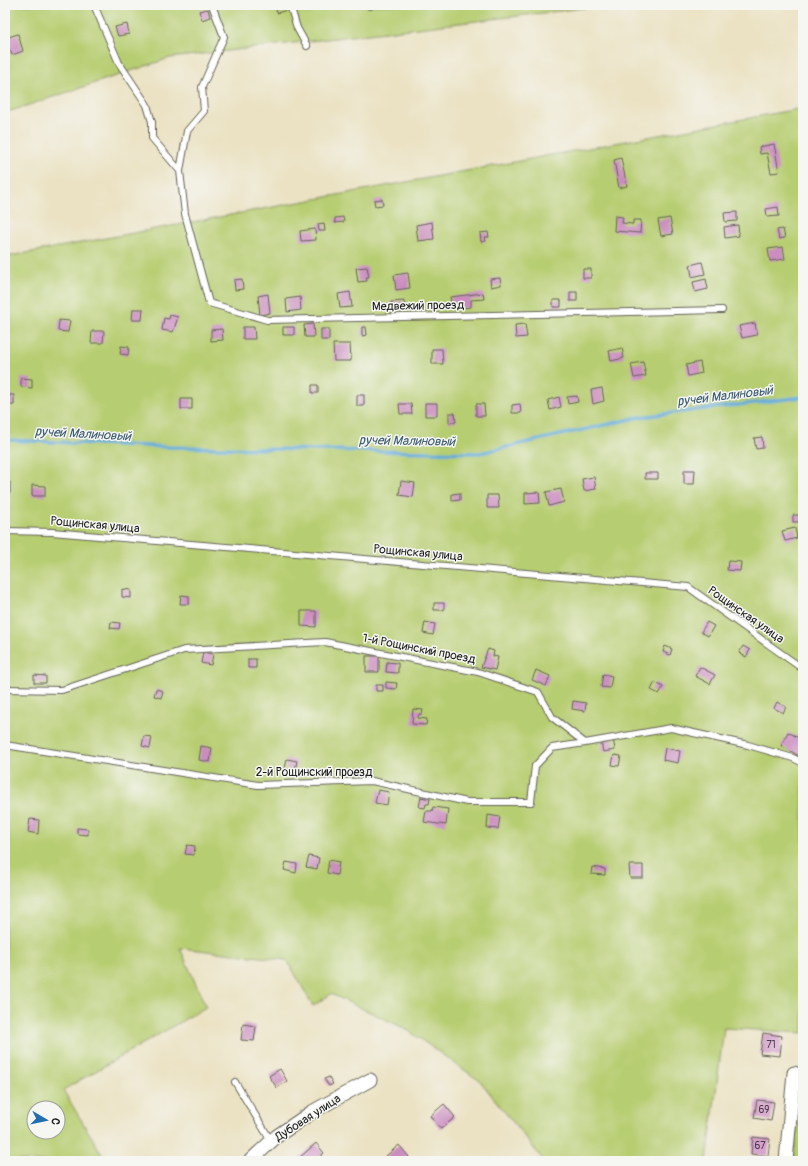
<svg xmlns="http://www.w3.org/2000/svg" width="808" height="1166" font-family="Pangolin,sans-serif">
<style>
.green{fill:#b7cd71;stroke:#6a7446;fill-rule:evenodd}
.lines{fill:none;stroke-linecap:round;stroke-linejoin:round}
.stream{stroke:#64abda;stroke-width:3.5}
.building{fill:#cb8dc0}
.lane-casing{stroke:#646156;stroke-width:8}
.street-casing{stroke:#646156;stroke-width:15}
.lane{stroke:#fff;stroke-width:6}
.street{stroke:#fff;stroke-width:13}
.labels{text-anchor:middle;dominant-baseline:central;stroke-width:3;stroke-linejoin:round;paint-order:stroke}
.number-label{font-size:10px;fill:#483845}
.street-label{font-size:12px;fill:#1c1c1c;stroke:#f6f6f2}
.water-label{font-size:13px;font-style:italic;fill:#3c5c71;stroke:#f6f6f2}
</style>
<rect width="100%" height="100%" fill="#f6f6f2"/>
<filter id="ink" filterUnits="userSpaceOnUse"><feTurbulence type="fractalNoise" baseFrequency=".025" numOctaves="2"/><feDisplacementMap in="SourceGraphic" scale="8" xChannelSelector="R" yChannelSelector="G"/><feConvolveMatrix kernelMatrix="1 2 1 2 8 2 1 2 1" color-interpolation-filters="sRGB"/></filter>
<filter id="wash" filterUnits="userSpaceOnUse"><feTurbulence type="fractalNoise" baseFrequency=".012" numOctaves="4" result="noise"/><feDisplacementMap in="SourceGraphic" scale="16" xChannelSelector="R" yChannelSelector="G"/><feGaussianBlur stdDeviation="0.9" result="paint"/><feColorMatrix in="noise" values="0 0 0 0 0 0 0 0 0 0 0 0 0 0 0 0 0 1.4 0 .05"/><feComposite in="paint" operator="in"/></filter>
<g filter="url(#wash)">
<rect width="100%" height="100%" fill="#ebe2c3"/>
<path class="green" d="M5,5H609L170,58L5,113Z
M803,108V1033L724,1028L707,1161H544L480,1081L406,1029L331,994L313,1006L287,960L180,948L206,1007L63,1090L106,1161H8L5,1157V257ZM34,1108H58V1132H34Z
M803,1085V1161H793Z"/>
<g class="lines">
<path class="stream" d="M5,440L169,447L480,453L640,417L803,397"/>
</g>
<g id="blocks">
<path class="building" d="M275,5H286L287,10L277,13Z
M208,9L210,17L202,20L199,11Z
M127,24L129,34L118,36L115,27Z
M18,34L23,51L12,55L10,50L5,51V38Z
M774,144L779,172L771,173L767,153L760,154L759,147Z
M621,158L627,186L619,188L614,160Z
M382,199L383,205L375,206L374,200Z
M778,207L779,216L767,217L766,209Z
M737,212V221L725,222L724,213Z
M615,216L623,217L622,223L633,224V220H641L640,233L614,231Z
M343,217L344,222L335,223V218Z
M670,218L673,234L661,236L658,220Z
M432,222L434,239L418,241L416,225Z
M324,223L325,231H319L318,224Z
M738,225L739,236L725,238L724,227Z
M315,229L316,240L301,241L300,231Z
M783,229L785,238L779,239L777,230Z
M488,232L489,237H485L486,241L481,242L480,233Z
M783,247L785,259L770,261L768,249Z
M702,262L705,274L692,277L690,265Z
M367,267L369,277H366L367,281L358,282L356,268Z
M583,269H591V278H583Z
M408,273L410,288L396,290L394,275Z
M500,278L501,285L491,287L490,279Z
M242,279L243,289L235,290L234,280Z
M706,279L708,289L695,292L693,282Z
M350,292L352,307L340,308L338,294Z
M570,292H577V301H570Z
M483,293L484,299L471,300V307L452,309L450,297Z
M268,294L270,313L260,315L258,296Z
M300,297L301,310L287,312L286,299Z
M553,300H561V307H553Z
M404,301L405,310L392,311L391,302Z
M133,309H143L142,320H132Z
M170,315L178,317L173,332L162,330L164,318L169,319Z
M59,320L70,321L68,332L58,331Z
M755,323L757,335L742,338L739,326Z
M313,324L314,337H305L304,325Z
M525,324L527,337L516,338L515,325Z
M243,327H254L255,339H243Z
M283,327H294V335H283Z
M362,327H366L367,335L362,336Z
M222,329L223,340L211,341V330Z
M321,329H329V340H321Z
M92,331H104L103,343H91Z
M333,344H350L351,361H334Z
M121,346L129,347L128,355L120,354Z
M622,348L624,358L611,361L609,351Z
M432,349H442L443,364H432Z
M643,362L646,376L634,378L631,364Z
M700,362L702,373L688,376L686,365Z
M21,378L32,379V388L21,387Z
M312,385H318V393H312Z
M602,388L604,401L593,404L591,390Z
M7,395H14V405H6Z
M357,395H364V406H357Z
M577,396L578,402L568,404L567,397Z
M559,397L561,407L550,410L548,400Z
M181,399H192V409H181Z
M425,403H437V416H425Z
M399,404H411L412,414H400Z
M476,404H484L485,416H476Z
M520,404L521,413H512V405Z
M449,413H455L456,422L449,423Z
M762,437L763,448L756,449L754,438Z
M684,470H695L694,484H684Z
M645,473H658V479H645Z
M594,477L596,489L584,491L582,479Z
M401,481L415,483L413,497L399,495Z
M5,482H10V493H5Z
M32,485L45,486V496H32Z
M561,489L564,502L549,506L546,492Z
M539,492L540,503L525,504V493Z
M460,493V500L452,501V494Z
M487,495H498L499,508H487Z
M793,515H801L802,522H793Z
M795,528L797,538L785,541L782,531Z
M728,561L741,562L740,571L727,570Z
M122,589L131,590V598L122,597Z
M181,595L189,596V604H180Z
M434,603H444V610H434Z
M301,611H316V627L301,626Z
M111,622L120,623L119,629L110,628Z
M425,622L435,624L433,635L423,633Z
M707,622L714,626L708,636L701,632Z
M665,646L672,649L670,655L663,652Z
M743,646L750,650L746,657L739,653Z
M488,649L494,651L493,656L498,657L495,670L481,667Z
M203,652L213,654L211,665L201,663Z
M366,656H379V672H366Z
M248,659H256V668H248Z
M387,662L398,663V673L386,672Z
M700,667L715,675L710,684L695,676Z
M536,670L550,676L546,686L532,680Z
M603,674L612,676L610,688L601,687Z
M34,675L46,676V683H34Z
M386,682L397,683L396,689L386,688Z
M655,682L663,687L659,694L651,690Z
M376,685H383V691H376Z
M156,689L163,691L161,698L154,696Z
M573,701L586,703L585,711L572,709Z
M777,702L786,707L783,713L774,708Z
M413,709L423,710L422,714H419L418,718L427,719L426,725L412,724Z
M788,732L803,740L801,748L803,749V758L781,746Z
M144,736L152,737L150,748L142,746Z
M613,738L615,750L603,752L601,741Z
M201,746L212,748L210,762L199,760Z
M665,748L680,751L678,763L663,760Z
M614,755L621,756L619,766L612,765Z
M287,759L297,761L295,771L285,769Z
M378,790L389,792L387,805L375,803Z
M421,797L430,799L429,804H426L425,808L419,807Z
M433,807L448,809L446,825L424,822L426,811H432Z
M488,815L500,817L498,829L487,828Z
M30,819L39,820L38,834L28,832Z
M77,828L88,829V835L77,834Z
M187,845L195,846L194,855L185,854Z
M309,856L319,858L317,869L306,867Z
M329,860L339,862L337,875L327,873Z
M286,862L297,864L296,873L284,870Z
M629,865H643V878H630Z
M592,867L605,869V875L591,874Z
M243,1024L256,1026L254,1041L241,1040Z
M763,1033L782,1036L780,1056L760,1054Z
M280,1069L287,1081L277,1088L269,1076Z
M329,1077L333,1084L329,1086L324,1079Z
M757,1100L774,1102L771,1121L754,1118Z
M444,1104L455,1117L441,1129L430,1116Z
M753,1137L770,1139L768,1156L751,1154Z
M316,1143L324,1153L315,1161H300L298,1159Z
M399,1145L409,1157L404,1161H390L386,1156Z"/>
</g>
</g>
<g filter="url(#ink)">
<use href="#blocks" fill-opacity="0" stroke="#646156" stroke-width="1"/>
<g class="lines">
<defs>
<path id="lane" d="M94,5L119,63L147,105L152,122V138L180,171L185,214L209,303L267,320L722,310
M290,5L297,28L307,46
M370,5V6
M180,171L187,131L204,111L202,87L224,37L212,5
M5,531L52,532L688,587L803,669
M5,689L62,690L184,650L325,642L478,672L538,692L552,717L585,743L671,728L748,745L793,758L803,763
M5,745L258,785L372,781L467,802H531L535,766L552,748L585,743
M235,1082L271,1141"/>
<path id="street" d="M250,1161L277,1136L312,1112L370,1080
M786,1161L794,1073"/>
</defs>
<use href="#lane" class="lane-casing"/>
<use href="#street" class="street-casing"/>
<use href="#lane" class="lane"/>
<use href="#street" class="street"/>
</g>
</g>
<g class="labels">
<g class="number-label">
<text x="771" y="1045">71</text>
<text x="764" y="1110">69</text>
<text x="760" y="1146">67</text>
</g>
<g class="street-label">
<text transform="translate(418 306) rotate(-1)">Медвежий проезд</text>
<text transform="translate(95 525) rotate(5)">Рощинская улица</text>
<text transform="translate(418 553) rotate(5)">Рощинская улица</text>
<text transform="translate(746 615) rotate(35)">Рощинская улица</text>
<text transform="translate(419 649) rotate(11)">1-й Рощинский проезд</text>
<text x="314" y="772">2-й Рощинский проезд</text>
<text transform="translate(308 1118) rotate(-33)">Дубовая улица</text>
</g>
<g class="water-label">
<text transform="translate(725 396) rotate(-7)">ручей Малиновый</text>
<text transform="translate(83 434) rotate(3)">ручей Малиновый</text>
<text transform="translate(407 441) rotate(1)">ручей Малиновый</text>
</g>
</g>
<rect width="808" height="1166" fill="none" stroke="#f6f6f2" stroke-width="20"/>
<g transform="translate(46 1120) rotate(99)"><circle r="19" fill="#f6f6f2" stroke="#9f9f9c"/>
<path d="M0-3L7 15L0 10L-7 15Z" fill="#1f6fb2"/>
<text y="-6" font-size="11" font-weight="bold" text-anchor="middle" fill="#1c1c1c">С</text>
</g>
</svg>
